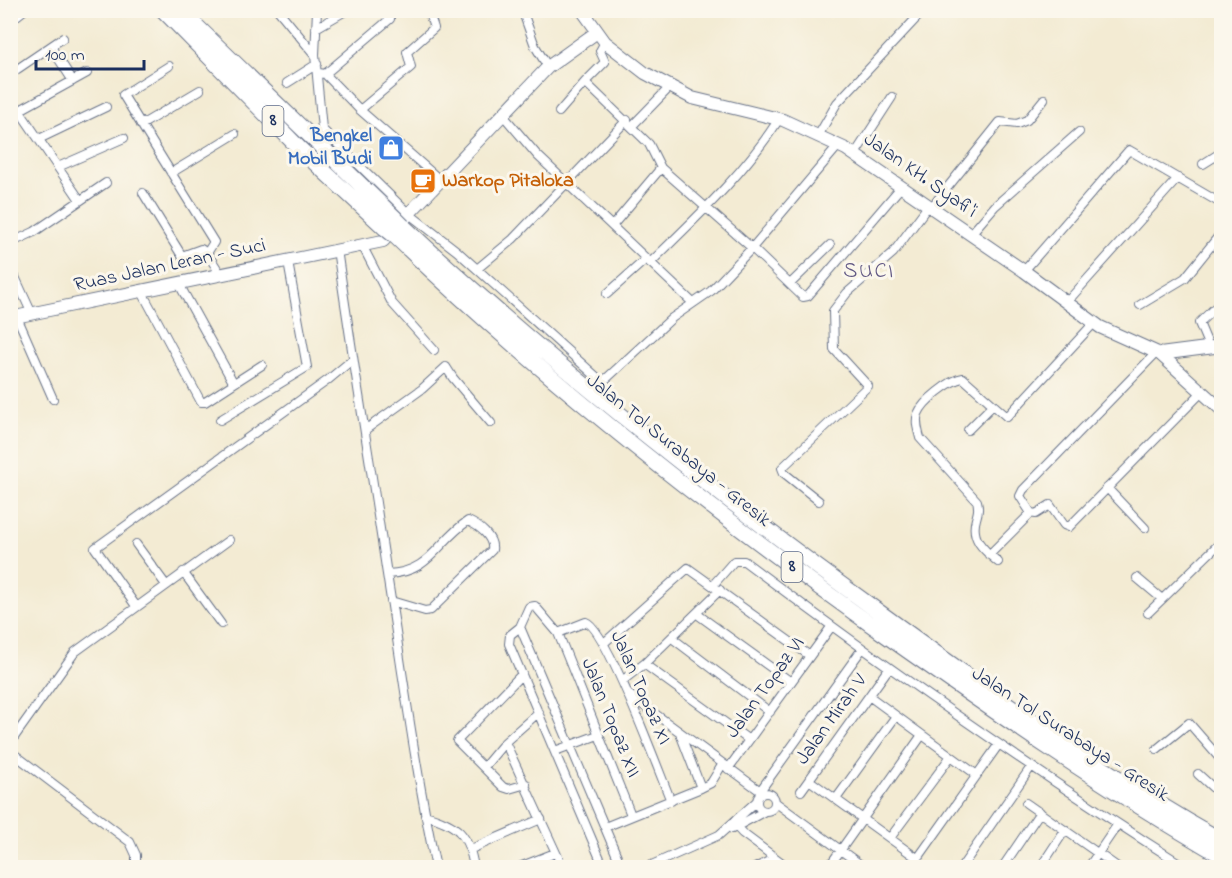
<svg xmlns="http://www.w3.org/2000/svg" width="1232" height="878" font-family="'Indie Flower',sans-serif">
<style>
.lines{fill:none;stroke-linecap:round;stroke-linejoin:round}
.street-casing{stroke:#677187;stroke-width:10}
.secondary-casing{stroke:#677187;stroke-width:14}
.highway-casing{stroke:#677187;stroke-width:17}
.street{stroke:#fff;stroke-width:8}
.secondary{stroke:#fff;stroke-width:12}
.highway{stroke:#fff;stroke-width:15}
.highway-bridge-casing{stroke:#677187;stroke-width:17;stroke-linecap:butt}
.highway-bridge{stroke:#fff;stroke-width:15}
.labels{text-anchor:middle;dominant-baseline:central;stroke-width:6;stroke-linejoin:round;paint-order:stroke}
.shield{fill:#fbf7ec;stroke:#5e6b89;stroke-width:1.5}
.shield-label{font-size:18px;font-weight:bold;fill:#1b2f5e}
.shop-label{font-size:20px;font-weight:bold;fill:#366cbe;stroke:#fbf7ec;text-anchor:end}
.street-label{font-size:20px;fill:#1b2f5e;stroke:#fbf7ec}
.food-label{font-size:20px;font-weight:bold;fill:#c56008;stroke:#fbf7ec;text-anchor:start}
.quarter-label{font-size:22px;letter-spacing:1.5px;fill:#625985;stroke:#fbf7ec}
</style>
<rect width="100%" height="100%" fill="#fbf7ec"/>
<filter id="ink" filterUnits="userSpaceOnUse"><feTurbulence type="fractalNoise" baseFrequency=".0167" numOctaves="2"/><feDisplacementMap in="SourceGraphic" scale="12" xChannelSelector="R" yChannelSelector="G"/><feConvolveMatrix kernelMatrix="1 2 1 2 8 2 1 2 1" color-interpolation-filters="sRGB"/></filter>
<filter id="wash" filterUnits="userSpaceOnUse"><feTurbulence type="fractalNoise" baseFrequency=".008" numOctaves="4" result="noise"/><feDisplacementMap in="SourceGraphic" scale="24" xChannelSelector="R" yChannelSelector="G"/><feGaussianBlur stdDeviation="1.35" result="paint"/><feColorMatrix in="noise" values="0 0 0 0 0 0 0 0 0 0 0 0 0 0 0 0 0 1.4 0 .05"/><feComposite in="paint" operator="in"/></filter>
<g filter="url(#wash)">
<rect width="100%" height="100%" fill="#f3ebd3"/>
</g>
<g filter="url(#ink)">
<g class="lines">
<defs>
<path id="street" d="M278,10L315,55
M317,10L315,55L322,129L408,213L457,251L600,380L607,378L672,318L711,291L752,248L839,145
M525,18L535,46L548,67
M10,21L24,10
M316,28L347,10
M605,42L600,51L605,62L585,82L649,144L661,168L752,248L803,297L808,296L901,187
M51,47L73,81
M169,66L123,95L214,242L207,253L221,275
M319,73L325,74L360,110L440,180
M10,74L63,38
M325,74L390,19L389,10
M287,83L317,64
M10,97L80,200
M20,110L87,73
M360,110L411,67L407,52L434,28L428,10
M559,112L585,82
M502,114L537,155L693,303
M141,125L200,90
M632,126L670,87
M818,136L837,103L924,10
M39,139L106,107
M855,154L892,97
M1203,164L1222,152
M58,167L124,138
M171,173L235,134
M143,193L182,256L201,249L207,253
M931,208L1000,122L1017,124L1027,120L1044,99
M613,225L661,168
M970,235L995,206L1079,132
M10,243L34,232L106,183
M363,247L392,303L434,350
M337,249C352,356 370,461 386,568C402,668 415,768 436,868
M650,263C696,218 744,174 779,119
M10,266L32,314
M477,269L513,239L627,120
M1024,271L1129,150L1222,204
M179,284L233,382
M790,284L830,245
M142,292L201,402H205L262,365
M607,294L646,259
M1066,303L1178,178
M1140,305L1185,278L1222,232
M17,317L53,399
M1210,349L1199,323L1222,301
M1156,353L1023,490L1020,496L1031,513L1036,514L1050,505L1064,525L1069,527L1202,392
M220,420L307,367L288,262
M365,430L422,389L446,367L453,378L491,423
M968,430L992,406
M1107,488L1145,528
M819,501L784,473L782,468L868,386L834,349L833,311L847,293L893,253L928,206
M136,544L166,585
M989,555L1031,513
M998,562C984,550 970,539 976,519C978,512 979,508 977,501L920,438C918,430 915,422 918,414C923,401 950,380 963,378L1007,417L1094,323
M183,572L221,624
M387,574C431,573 437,541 468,521C479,526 494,537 492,550L431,610L425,611L391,601
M1137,578L1162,599
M713,585L734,561H744C888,669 1035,772 1187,868
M136,606L95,548L328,380L352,360
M1148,613L1222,541
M697,614L791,682
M520,627L529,607L535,606L558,633L631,815
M558,633L586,622C606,627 660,775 671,801
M672,638L770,712
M604,643L688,568L810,656
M644,664L749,740
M522,674L457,741L503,787L509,789L526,784
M622,681L644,664L720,590
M628,694L763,793
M869,696L977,775
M681,736L701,788
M505,742L563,868
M10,743L75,652L229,540
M1157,749L1189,723L1222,761
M10,751L130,842L136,855V868
M555,751L598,735
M484,767L505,742L539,712
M728,769L831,627
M1198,774L1222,796
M809,780L917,858
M760,791L862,649
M801,791L889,668
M757 802a9 9 0 1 1 18 0a9 9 0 1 1-18 0Z
M836,799L896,716
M775,802L865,868
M1026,803L1119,868
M425,815C457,824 469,834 474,868
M733,823L742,833L789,868
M605,827L701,788L711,783L722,765
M732,829L765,811
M890,838L951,756
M471,849L541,819
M517,868L555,853
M604,868L509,644L510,635L520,627L622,868
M645,868L719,835L757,801
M755,868L769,861
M828,868L922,735
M911,868L999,744
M961,868L1031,767
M1002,868L1040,812
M1040,868L1065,830
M1088,868L1118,824"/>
<path id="secondary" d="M582,10L605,42L645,73L692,98L783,120L846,149L1024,271L1100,327L1160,354L1222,410
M10,318L383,241L548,67L597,32
M1160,354L1222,346"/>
<path id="highway" d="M163,10L300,149L385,228
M180,10L395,218
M403,226C553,366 713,492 879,612C990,693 1102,773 1222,841
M395,236C547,383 715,514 887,636C996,713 1106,789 1222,856"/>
</defs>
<use href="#street" class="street-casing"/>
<use href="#secondary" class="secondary-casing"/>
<use href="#highway" class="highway-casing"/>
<use href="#street" class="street"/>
<use href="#secondary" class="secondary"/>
<use href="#highway" class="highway"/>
<defs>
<path id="highway-bridge" d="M395,218L403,226
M385,228L395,236"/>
</defs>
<use href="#highway-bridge" class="highway-bridge-casing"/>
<use href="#highway-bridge" class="highway-bridge"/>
</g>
</g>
<defs>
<symbol id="shop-square" viewBox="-11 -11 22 22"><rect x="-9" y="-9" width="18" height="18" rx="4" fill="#3f7fe0" stroke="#fbf7ec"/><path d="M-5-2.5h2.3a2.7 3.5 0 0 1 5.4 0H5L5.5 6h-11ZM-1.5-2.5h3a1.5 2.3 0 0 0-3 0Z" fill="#fff"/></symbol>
<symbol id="cafe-square" viewBox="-11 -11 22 22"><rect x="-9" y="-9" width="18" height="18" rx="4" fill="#e8710a" stroke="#fbf7ec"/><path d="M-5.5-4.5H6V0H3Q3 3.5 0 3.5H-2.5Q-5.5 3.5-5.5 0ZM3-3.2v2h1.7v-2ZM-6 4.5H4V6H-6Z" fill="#fff"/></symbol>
</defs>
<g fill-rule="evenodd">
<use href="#shop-square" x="376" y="133" width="30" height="30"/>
<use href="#cafe-square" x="408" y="166" width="30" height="30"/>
</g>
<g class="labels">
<g class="shield">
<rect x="262.5" y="106" width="21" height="30" rx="4.5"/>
<rect x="781.5" y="552" width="21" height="30" rx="4.5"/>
</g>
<g class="shield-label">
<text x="273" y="121">8</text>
<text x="792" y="567">8</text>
</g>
<g class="shop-label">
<text x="372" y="136">Bengkel<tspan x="372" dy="23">Mobil Budi</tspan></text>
</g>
<g class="street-label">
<text transform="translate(920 176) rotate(35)">Jalan KH. Syafi'i</text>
<text transform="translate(170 266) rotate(-12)">Ruas Jalan Leran - Suci</text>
<text transform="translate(678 451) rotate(39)">Jalan Tol Surabaya - Gresik</text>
<text transform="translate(640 688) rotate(66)">Jalan Topaz XI</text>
<text transform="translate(766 688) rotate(-54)">Jalan Topaz VI</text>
<text transform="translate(610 718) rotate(68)">Jalan Topaz XII</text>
<text transform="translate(832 720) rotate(-54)">Jalan Mirah V</text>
<text transform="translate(1070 735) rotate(33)">Jalan Tol Surabaya - Gresik</text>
</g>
<g class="food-label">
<text x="442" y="181">Warkop Pitaloka</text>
</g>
<g class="quarter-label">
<text x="869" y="272">SUCI</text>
</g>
</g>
<rect width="1232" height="878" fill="none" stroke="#fbf7ec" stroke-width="36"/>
<path d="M36 60v9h108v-9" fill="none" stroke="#1b2f5e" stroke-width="3"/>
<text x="45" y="60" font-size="18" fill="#1b2f5e" stroke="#fbf7ec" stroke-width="4.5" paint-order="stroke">100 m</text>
</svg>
